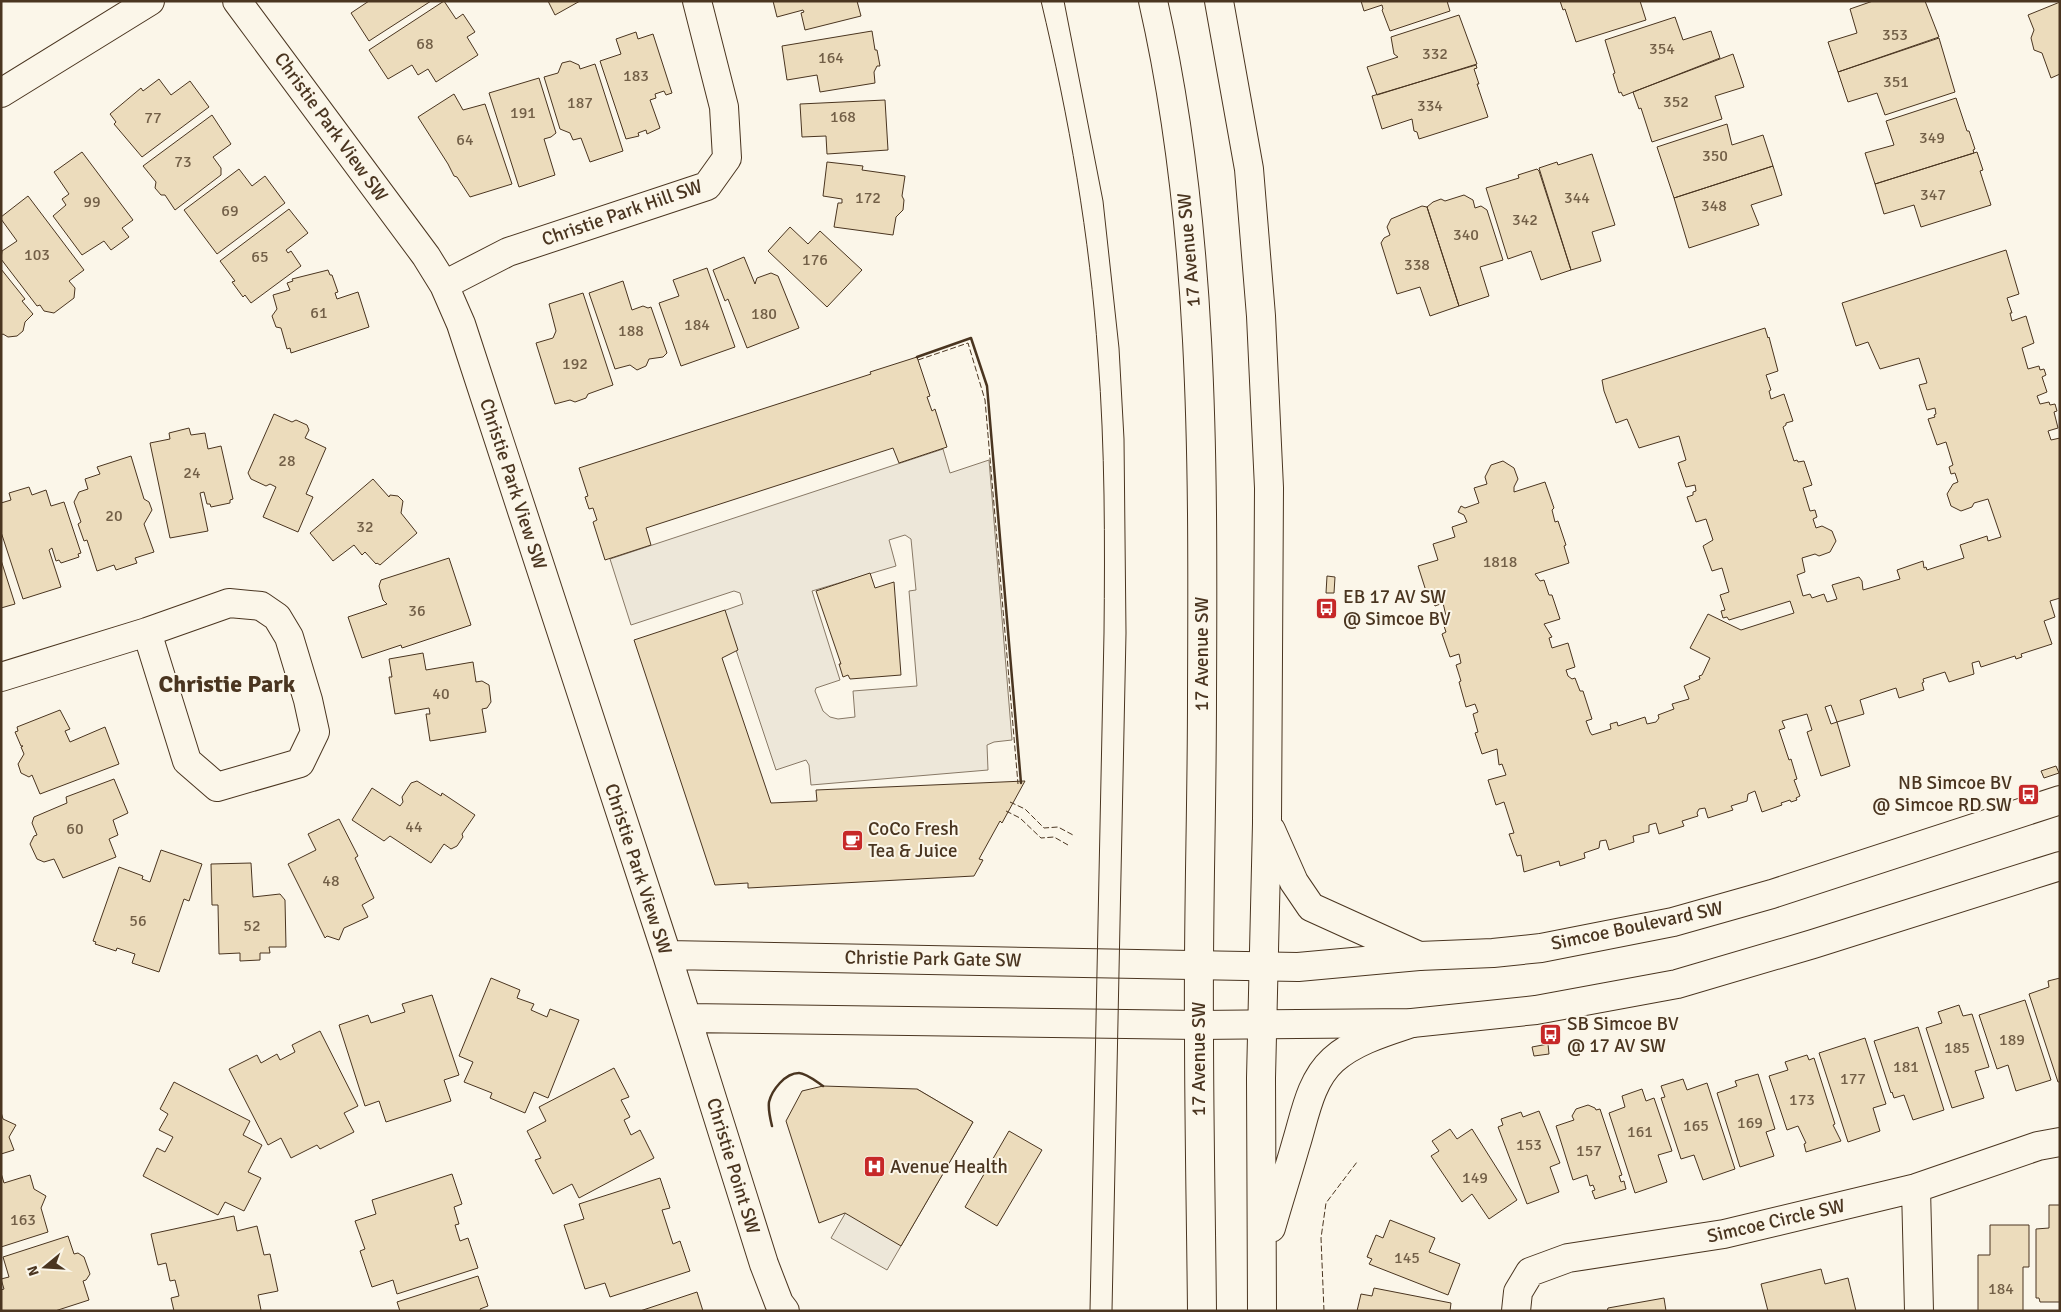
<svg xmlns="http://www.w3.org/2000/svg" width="2061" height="1312" font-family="Signika,sans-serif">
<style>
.parking{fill:#ede7d9;stroke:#887966;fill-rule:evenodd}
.building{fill:#ecdcbc;stroke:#4a3520;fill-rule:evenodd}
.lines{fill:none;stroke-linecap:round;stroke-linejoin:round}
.minor-casing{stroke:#4a3520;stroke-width:30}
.major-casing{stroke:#4a3520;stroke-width:30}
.minor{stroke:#fbf6e9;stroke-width:28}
.major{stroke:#fbf6e9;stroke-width:28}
.tram{stroke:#4a3520;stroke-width:1}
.fence{stroke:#4a3520;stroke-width:1;stroke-dasharray:6 2.5;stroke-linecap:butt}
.wall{stroke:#4a3520;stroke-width:2.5}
.labels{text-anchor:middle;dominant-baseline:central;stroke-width:4;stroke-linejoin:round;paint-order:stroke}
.number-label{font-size:16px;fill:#725f47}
.street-label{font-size:19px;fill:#4a3520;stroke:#fbf6e9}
.poi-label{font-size:19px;fill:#4a3520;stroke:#fbf6e9;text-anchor:start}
.district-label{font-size:24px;font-weight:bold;fill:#4a3520;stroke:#fbf6e9}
</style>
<rect width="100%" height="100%" fill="#fbf6e9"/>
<path class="parking" d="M943,449L950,473L989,460L1012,740L994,742L987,745L988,770L811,785L809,765L806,760L776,770L723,611L743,604L740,593L734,591L631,625L610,559ZM905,535L911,539L916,590L909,591L917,686L853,691L855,717L838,719L830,717L823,711L815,691L816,688L840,680L812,591L896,566L889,540Z
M917,1089L973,1122L887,1270L831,1238Z"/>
<path class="building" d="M369,1H431L369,41L351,13Z
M444,1L456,19L463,14L475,32L467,37L478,55L436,82L428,69L418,75L412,65L388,79L369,50Z
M548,1H580L555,15Z
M773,1H857L861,16L805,30L801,13L804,12L803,10L777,17Z
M1361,1H1447L1450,11L1390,31L1382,10L1383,9L1382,5L1364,11Z
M1560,1H1640L1646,20L1576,42L1565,9L1563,10Z
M1873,1H1925L1939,37L1838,72L1828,42L1857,33L1850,9Z
M2060,2V74L2051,78L2042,53L2034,50L2031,38L2034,30L2028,15Z
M1459,15L1477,64L1377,95L1367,67L1398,57L1394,54L1391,37Z
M1675,17L1683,40L1711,31L1720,58L1623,96L1621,92L1619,93L1613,74L1615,73L1605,40Z
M872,31L875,50H877L880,66H877L874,72L875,83L820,92L817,75L787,80L782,46Z
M636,32L638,39L653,34L672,93L666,95L664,91L655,94L656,98L650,100L660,128L647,134L646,130L638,133L639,136L626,139L600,61L621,54L616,39Z
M1939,38L1955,92L1885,115L1877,93L1848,102L1838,72Z
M1733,54L1744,87L1715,96L1722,119L1652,142L1641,108L1639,109L1633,92Z
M570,61L579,65L580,69L595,64L623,151L590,162L581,138L573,140L570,133L560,129L544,77L558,73L562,63Z
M1476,65L1477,68L1474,69L1479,84H1477L1488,117L1419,139L1417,132L1414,131L1412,119L1382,129L1372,96Z
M539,78L556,133L551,137L544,139L555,175L519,187L489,93Z
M159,79L171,95L190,81L209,107L142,157L114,124L116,122L110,114L141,88L143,91Z
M454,94L463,110L485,104L512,184L470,197L457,177L454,176L448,164L418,117Z
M1956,98L1967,131H1969L1975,149L1973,150L1974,153L1875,184L1865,153L1894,145L1886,121Z
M885,100L888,150L827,154L826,136L802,137L800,104Z
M212,115L231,144L213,157L221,168V175L175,210L165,195H161L155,188L156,182L143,166Z
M1727,124L1732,145L1763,135L1773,166L1674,198L1657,147Z
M82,152L133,220L122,228L129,237L111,250L104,241L82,255L53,216L66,205L62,199L69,194L54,172Z
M1977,152L1983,170L1980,171L1991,205L1921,227L1914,205L1884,214L1875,184Z
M1592,154L1615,225L1592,232L1601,261L1571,270L1539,168L1557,162L1558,165Z
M827,162L863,166L862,170L905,176L902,196L904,200L903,210L896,217L893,235L834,227L838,203H842V199L823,196Z
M1773,166L1782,195L1751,205L1759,225L1689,248L1674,198Z
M239,169L252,186L265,176L285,203L217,254L184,210Z
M1537,169L1539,171L1571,270L1541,280L1531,251L1508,259L1486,188L1519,178L1518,175Z
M1464,195L1473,200L1475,208L1481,206L1487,210L1503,260L1480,267L1489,296L1459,306L1427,207L1433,202L1441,199L1445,201Z
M28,196L84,270L69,281L75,288L74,298L54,313L44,311L40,305L37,306L1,259L2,251L17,241L1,219V217Z
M1422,206L1427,207L1459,306L1430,316L1420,287L1397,294L1381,243L1384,238L1390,235L1387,227L1391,219Z
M289,209L308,233L286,250L288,253L291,251L301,266L251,303L245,295L243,297L232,282L235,281L220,261Z
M790,227L808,244L820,231L862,270L827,307L768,251Z
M2006,250L2019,294L2007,298L2012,313H2010L2012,321L2026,316L2034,343L2022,348L2028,369L2039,366L2040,370L2044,369L2046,375L2042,377L2047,392L2037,396L2040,404L2049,402L2050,405L2055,404L2057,411L2054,412L2058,428L2048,431L2051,440L2060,438V598L2050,601L2055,617L2044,621L2052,644L2021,654L2022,657L2016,659L2015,656L1981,667L1979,661L1972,663L1974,674L1949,682L1945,672L1923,679L1924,682L1922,683L1924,690L1899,698L1896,688L1860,700L1864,714L1837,722L1850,766L1821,776L1807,732L1812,730L1807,714L1782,721L1785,728L1779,730L1789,760L1791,759L1797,779L1794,780L1800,796L1796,798L1797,800L1791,802L1790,800L1781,803L1782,805L1762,812L1755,791L1748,794L1747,801L1731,806L1733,810L1708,818L1705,808L1699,809L1697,813L1698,816L1682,821L1684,826L1659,834L1656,823L1649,825V832L1633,836L1634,842L1609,850L1606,840L1600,841L1599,848L1584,853L1585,858L1560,866L1559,861L1524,872L1521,855L1517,856L1509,834L1514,833L1504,802L1496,805L1488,780L1506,775L1502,764L1499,765L1497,749L1482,754L1475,733L1478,732L1473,714L1478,712L1475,704L1466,707L1459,682L1461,681L1456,665L1461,663L1459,654L1450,657L1442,634L1446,632L1441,617L1446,616L1443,603L1435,606L1429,590L1426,591L1418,566L1438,560L1433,544L1455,537L1452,527L1467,522L1464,515L1458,512L1461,506L1465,508L1479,503L1474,488L1487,484L1485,477L1491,465L1503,461L1514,468L1518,479L1514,487V492L1545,482L1554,508L1552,510L1555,522L1558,521L1566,545L1564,546L1569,563L1535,574L1540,581L1544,580L1549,595H1552L1560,619L1544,624L1552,637L1549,638L1552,648L1568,643L1575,667L1566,670L1568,676L1572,679L1575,678L1580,691H1583L1592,719L1586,721L1590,732L1592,735L1611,729L1610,724L1617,722L1618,726L1645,717L1647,724L1656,722L1659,718L1658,715L1674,709L1672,704L1689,699L1684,686L1700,679L1699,676L1702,675L1710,658L1690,648L1708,614L1741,630L1794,613L1790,601L1729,620L1727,617L1723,618L1721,611L1725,610L1720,595L1729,592L1722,568L1712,571L1703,546L1713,540L1706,519L1696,522L1687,497L1693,495V492L1696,491L1695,485L1686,487L1678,463L1686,460L1679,436L1639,448L1627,419L1616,423L1604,391L1602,380L1765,328L1768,338L1769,337L1778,371L1766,375L1771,390L1769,391L1771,399L1784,394L1793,421L1786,423V425L1783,427L1794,461L1797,460L1798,462L1804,461L1812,485L1803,488L1810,511L1815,510L1817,517L1813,519L1816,528L1822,526L1832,531L1836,541L1830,552L1819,556L1815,554L1802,558L1805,572L1797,575L1803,596L1810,594L1812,598L1824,594L1827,602L1837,599L1832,585L1859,577L1862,581L1863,590L1900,579L1897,570L1923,561L1924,568L1926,567L1927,570L1964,558L1960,545L1987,536L1988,541L2001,537L1988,499L1974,503L1972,507L1961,511L1951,506L1947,494L1953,484L1958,482L1955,473L1951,474L1949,467L1953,465L1946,442L1937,445L1928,419L1935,417L1934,415L1936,414L1935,408L1927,410L1919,385L1927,383L1919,358L1880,369L1868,342L1856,346L1842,303ZM1831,705L1837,722L1831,724L1825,707Z
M744,257L755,284L757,278L771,273L778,276L799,328L747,348L728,299L725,301L713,270Z
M707,268L735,347L681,366L659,303L679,296L673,280Z
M1,269L25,299L22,301L33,314L25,322L23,331L17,336L8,337L3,334L1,335Z
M328,270L330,275H332L338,292L335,293L337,299L358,292L369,327L291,353L290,348L287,349L281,328L276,327L272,316L277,309L273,295L290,290L287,283L293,281L292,279Z
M623,281L632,310L643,306L648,308L651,307L667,353L663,357L649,359L646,366L637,370L630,365L615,369L589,293Z
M583,293L613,385L588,394L586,398L575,402L570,400L555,404L536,343L553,338L556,331L549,304Z
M917,357L930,396L927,397L932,411L935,409L947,447L899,463L893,448L646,528L651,545L605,560L593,522L597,520L593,508L589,509L585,497L588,496L579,468L871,374L870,372Z
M274,414L292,422L296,420L307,425L309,430L305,438L326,448L306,494L313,497L298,532L263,517L276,487L270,484L266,486L251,479L248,473Z
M189,428L191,435L205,433L208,449L221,446L233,499L230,500V503L211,507L210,504H207L204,492L200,493L208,531L170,538L150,443L170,439L169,433Z
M131,456L144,499L149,502L152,510L144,524L154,552L135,558L137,563L116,570L114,565L97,571L87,540L84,541L78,524L81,522L74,502L79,492L88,489L85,479L100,474L97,467Z
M373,479L389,497L390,495L398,496L403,501L401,513L417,533L380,565L377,563L376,564L365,552L362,555L354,545L333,561L310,533Z
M29,487L32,495L46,490L51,506L64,502L81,553L78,554L79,557L61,563L59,560L56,561L52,548L49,550L61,587L23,599L1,532V503L11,500L9,493Z
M449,558L471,625L402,648L401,645L362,658L348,617L387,604L383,600L379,586L381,580Z
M1,560L15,604L1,608Z
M870,573L875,588L894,582L901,675L850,679L848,675L843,677L839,664H841L816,591Z
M1327,576L1335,577L1334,593H1326Z
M725,610L738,650L722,658L771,803L817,801L816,790L1025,781L1002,823L1000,821L979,859L983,860L974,876L748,888V883L715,885L634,640Z
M423,653L426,670L473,662L476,682L482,681L489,685L491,702L487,708L482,709L486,732L430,741L426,714H430L429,708L395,714L389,677H392L389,659Z
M60,710L70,729L65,731L70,742L105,727L119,764L40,794L32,775L29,777L21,773L18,764L24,754L21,747L23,746H21L15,732L18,731L17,727Z
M2056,766L2059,773L2044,778L2041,771Z
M114,779L128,813L113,820L118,835L109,839L116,857L63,878L54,859L44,862L37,859L30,844L34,836L37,835L32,823L34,817L67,803L66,797Z
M417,781L441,796L442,793L475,815L462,834L463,837L457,846L451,849L444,844L431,863L390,836L384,841L352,820L372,788L400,806L403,802L402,797L411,783Z
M339,819L358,856L355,858L374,898L362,905L368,917L344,928L339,940L327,936L325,938L288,864L316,850L308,834Z
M161,850L202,864L189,901L184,899L159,972L132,963L135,954L117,948L116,951L95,944L96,942L93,941L119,867L143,876L142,879L150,882Z
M251,863L253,897L280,894L285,900L286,947H269L270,953H260V960L240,961V953L219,954L218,905H212L211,864Z
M491,978L520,990L517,998L534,1004L531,1010L547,1017L550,1009L579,1020L548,1098L534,1092L525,1113L490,1098L492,1093L464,1082L473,1062L459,1056Z
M2060,978V1082H2058L2029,994L2049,987L2048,981Z
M432,995L459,1075L444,1080L451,1101L386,1122L379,1101L365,1106L339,1025L368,1015L371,1023L405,1012L402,1004Z
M2025,1000L2051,1080L2016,1091L2008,1065L1997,1069L1979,1015Z
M1959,1005L1963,1016L1972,1014L1989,1067L1975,1071L1984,1098L1952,1108L1926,1028L1942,1023L1938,1012Z
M1918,1027L1944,1110L1913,1120L1904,1095L1894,1098L1892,1092L1891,1093L1874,1041Z
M320,1031L358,1106L344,1113L354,1132L320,1149L317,1145L291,1158L281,1138L268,1145L229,1069L257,1055L261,1063L277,1054L280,1060L295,1052L292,1045Z
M1865,1038L1886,1104L1873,1108L1880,1131L1848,1142L1819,1053Z
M1548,1044L1549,1054L1534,1056L1532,1047Z
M1807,1055L1809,1060L1814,1058L1835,1124L1833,1125L1841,1141L1806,1152L1804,1144L1806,1143L1798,1126L1787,1130L1769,1076L1788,1070L1785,1062Z
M614,1068L629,1097L621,1100L630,1117L624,1120L631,1135L640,1130L654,1158L579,1198L572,1184L553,1194L535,1160L541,1158L527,1131L546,1121L539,1107Z
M1758,1074L1775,1129L1766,1132L1774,1156L1740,1167L1717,1093L1737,1086L1735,1081Z
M1683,1079L1687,1090L1707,1083L1735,1169L1703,1180L1694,1155L1681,1159L1661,1098L1665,1097L1661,1086Z
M174,1082L250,1121L243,1135L262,1145L248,1172L261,1178L244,1211L225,1202L218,1215L143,1176L157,1148L165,1152L173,1137L159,1130L168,1114L160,1109Z
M823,1086L917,1089L973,1122L901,1246L845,1213L819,1223L786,1121L802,1091Z
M1642,1089L1646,1101L1654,1098L1672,1151L1658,1155L1667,1182L1635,1193L1609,1113L1625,1107L1622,1096Z
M1588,1105L1595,1108L1596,1110L1600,1109L1622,1175L1619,1176L1621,1182L1624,1181L1626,1189L1595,1199L1592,1191L1595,1190L1593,1185L1590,1186L1587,1175L1573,1180L1556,1126L1574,1120L1572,1116L1576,1109Z
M1539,1111L1560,1163L1550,1167L1559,1192L1527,1204L1498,1127L1503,1125L1501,1119L1521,1112L1523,1117Z
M1,1112L3,1119L16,1125L9,1137L14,1150L1,1154Z
M1450,1129L1457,1139L1472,1129L1517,1200L1489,1219L1472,1194L1462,1202L1431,1156L1439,1151L1432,1141Z
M1009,1131L1042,1150L997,1226L965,1207Z
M1,1173L4,1183L30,1175L34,1189L46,1196L41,1208L48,1232L1,1247Z
M452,1174L462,1204L454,1207L459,1224L455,1225L460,1241L468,1238L478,1268L397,1294L393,1280L372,1287L360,1251L365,1249L355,1221L376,1214L372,1200Z
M660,1178L670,1208L662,1210L673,1244L680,1241L690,1271L610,1297L605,1283L585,1289L564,1225L584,1219L579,1204Z
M2049,1205H2060V1302H2040L2039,1298H2036V1229L2049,1228Z
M234,1216L237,1231L257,1226L264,1255L270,1254L278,1291L258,1295L261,1310L259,1311H174L171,1298L179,1296L175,1280L170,1281L166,1263L158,1265L151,1234Z
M1390,1220L1435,1238L1429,1252L1460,1264L1448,1295L1369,1264L1372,1259L1367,1257L1376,1235L1383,1238Z
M1990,1225H2029V1267H2023V1311H1978V1255H1990Z
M68,1236L74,1254L78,1253L84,1257L90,1274L86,1280L83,1281L89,1300L55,1311H1V1290L4,1289L1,1279L9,1277L3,1257Z
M1821,1269L1825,1284L1848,1278L1856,1311H1768L1761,1284Z
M478,1276L488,1306L480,1309L481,1311H400L397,1302Z
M1374,1288L1451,1303L1450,1311H1357L1361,1294L1372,1296Z
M697,1292L703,1311H640Z
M1664,1298L1666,1311H1607L1608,1308Z"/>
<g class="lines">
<defs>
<path id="minor" d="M237,1L426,256L444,285L461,324L667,955L764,1264L779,1303L785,1311
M1,93L150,1
M444,285L508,252L707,186L727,158L724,107L697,1
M1,677L147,632L229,603L261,606L277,617L289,637L308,700L315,732L300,763L217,787L187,761L147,632
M667,955L1298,967L1419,956L1493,953L1541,948L1673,922L1772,894L2060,800
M687,1018L1198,1025L1412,1023L1536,1010L1677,984L1813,944L2060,866
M1916,1188L1919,1311
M1516,1311L1518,1292L1530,1272L1568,1258L1724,1234L1916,1188L2038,1146L2060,1142"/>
<path id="major" d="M1153,1C1205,229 1203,465 1202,697C1202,807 1198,917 1199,1027C1199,1122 1201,1216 1202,1311
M1219,1L1249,169L1261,316L1269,488L1267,823L1261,1078L1262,1311
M1271,830L1294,882L1311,907L1419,956
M1271,1228C1279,1200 1288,1172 1296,1144C1305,1115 1310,1081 1333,1060C1354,1041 1385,1032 1412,1023"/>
</defs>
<use href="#minor" class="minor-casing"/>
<use href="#major" class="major-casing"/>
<use href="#minor" class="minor"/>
<use href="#major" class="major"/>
<path class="tram" d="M1041,1C1069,118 1090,237 1098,357C1105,449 1105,541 1104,633L1090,1311
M1064,1L1103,201L1119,348L1124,439L1126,633L1112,1311"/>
<path class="fence" d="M918,360L968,343L985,400L1018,784
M1010,802L1025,809L1044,828L1058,827L1073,835
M1006,811L1020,818L1041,838L1054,837L1068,845
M1324,1311L1321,1238L1326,1203L1357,1162"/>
<path class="wall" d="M917,357L971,338L987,386L1021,783
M772,1126C770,1118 768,1110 769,1102C772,1090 785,1073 799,1073C806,1073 817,1082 823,1086"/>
</g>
<defs>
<symbol id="bus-square" viewBox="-11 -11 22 22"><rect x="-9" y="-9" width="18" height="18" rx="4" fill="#c62828" stroke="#fbf6e9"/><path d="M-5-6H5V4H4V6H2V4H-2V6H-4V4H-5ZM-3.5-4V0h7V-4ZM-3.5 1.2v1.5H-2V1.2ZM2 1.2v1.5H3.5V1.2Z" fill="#fff"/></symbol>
<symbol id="cafe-square" viewBox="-11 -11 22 22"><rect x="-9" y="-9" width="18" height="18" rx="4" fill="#c62828" stroke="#fbf6e9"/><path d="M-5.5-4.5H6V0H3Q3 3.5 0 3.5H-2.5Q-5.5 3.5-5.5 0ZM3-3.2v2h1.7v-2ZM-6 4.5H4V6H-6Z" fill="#fff"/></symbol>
<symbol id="hospital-square" viewBox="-11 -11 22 22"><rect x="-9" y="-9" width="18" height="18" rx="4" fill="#c62828" stroke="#fbf6e9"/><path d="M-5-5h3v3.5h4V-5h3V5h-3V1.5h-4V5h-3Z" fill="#fff"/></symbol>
</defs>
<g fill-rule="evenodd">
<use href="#bus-square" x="1314" y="596" width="25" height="25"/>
<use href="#bus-square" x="2016" y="782" width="25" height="25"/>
<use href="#cafe-square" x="840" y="828" width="25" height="25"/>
<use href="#bus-square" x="1538" y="1022" width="25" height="25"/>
<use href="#hospital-square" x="862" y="1154" width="25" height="25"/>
</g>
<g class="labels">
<g class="number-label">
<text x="1895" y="35">353</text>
<text x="425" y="44">68</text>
<text x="1662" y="49">354</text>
<text x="1435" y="54">332</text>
<text x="831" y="58">164</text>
<text x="636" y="76">183</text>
<text x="1896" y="82">351</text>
<text x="1676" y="102">352</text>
<text x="580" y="103">187</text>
<text x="1430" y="106">334</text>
<text x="523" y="113">191</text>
<text x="843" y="117">168</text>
<text x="153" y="118">77</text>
<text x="1932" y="138">349</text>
<text x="465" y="140">64</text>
<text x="1715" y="156">350</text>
<text x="183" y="162">73</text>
<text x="1933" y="195">347</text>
<text x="868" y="198">172</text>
<text x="1577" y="198">344</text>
<text x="92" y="202">99</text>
<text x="1714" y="206">348</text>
<text x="230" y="211">69</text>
<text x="1525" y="220">342</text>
<text x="1466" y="235">340</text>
<text x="37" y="255">103</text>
<text x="260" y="257">65</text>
<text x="815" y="260">176</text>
<text x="1417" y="265">338</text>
<text x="319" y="313">61</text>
<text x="764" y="314">180</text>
<text x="697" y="325">184</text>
<text x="631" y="331">188</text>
<text x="575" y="364">192</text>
<text x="287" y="461">28</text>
<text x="192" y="473">24</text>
<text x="114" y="516">20</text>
<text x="365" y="527">32</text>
<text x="1500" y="562">1818</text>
<text x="417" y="611">36</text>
<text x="441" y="694">40</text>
<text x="414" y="827">44</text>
<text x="75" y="829">60</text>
<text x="331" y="881">48</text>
<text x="138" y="921">56</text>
<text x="252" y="926">52</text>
<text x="2012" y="1040">189</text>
<text x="1957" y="1048">185</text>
<text x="1906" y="1067">181</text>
<text x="1853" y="1079">177</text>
<text x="1802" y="1100">173</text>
<text x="1750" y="1123">169</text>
<text x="1696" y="1126">165</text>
<text x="1640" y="1132">161</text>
<text x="1529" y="1145">153</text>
<text x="1589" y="1151">157</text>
<text x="1475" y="1178">149</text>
<text x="23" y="1220">163</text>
<text x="1407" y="1258">145</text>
<text x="2001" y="1289">184</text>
</g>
<g class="street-label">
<text transform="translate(331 127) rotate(54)">Christie Park View SW</text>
<text transform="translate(622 213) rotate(-19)">Christie Park Hill SW</text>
<text transform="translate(1189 250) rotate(-95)">17 Avenue SW</text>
<text transform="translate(513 484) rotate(72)">Christie Park View SW</text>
<text transform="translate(1202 654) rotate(-90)">17 Avenue SW</text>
<text transform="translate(638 869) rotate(72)">Christie Park View SW</text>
<text transform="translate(1637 926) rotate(-12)">Simcoe Boulevard SW</text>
<text transform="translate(933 959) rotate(1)">Christie Park Gate SW</text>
<text transform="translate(1199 1059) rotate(-90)">17 Avenue SW</text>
<text transform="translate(733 1166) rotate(73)">Christie Point SW</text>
<text transform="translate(1776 1221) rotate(-13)">Simcoe Circle SW</text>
</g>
<g class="poi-label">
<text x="1343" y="597">EB 17 AV SW<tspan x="1343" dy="22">@ Simcoe BV</tspan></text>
<text x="2012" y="783" text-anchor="end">NB Simcoe BV<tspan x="2012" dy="22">@ Simcoe RD SW</tspan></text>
<text x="868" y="829">CoCo Fresh<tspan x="868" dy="22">Tea &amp; Juice</tspan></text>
<text x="1567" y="1024">SB Simcoe BV<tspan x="1567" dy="22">@ 17 AV SW</tspan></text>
<text x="890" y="1167">Avenue Health</text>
</g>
<g class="district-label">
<text x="227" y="684">Christie Park</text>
</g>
</g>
<rect width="2061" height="1312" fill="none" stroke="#4a3520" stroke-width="5"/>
<g transform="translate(45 1267) rotate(252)" stroke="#fbf6e9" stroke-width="4" paint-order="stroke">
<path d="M0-4L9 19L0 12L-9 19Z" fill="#4a3520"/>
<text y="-8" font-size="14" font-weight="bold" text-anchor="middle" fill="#4a3520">N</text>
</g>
</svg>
